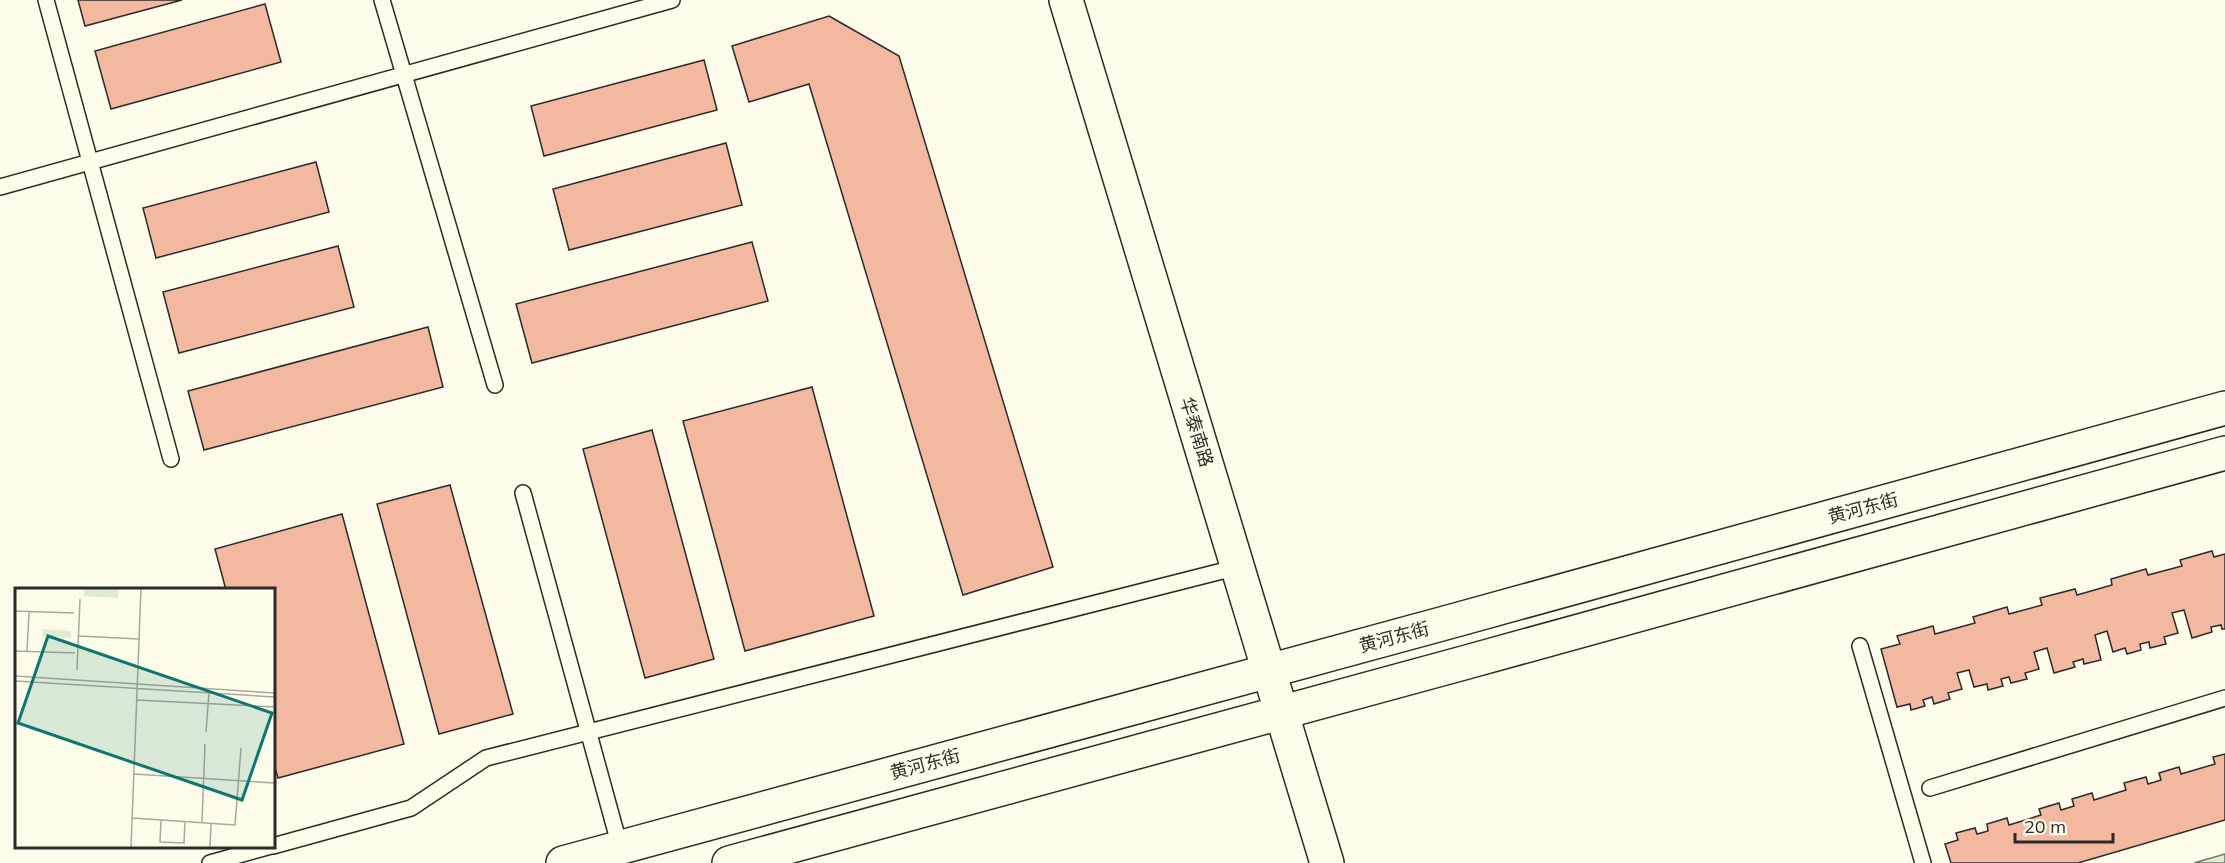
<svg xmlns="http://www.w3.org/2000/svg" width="2225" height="863" font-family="Mulish,'Noto Sans SC',sans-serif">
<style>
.green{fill:#deebd1;stroke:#74746e;stroke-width:1.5}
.building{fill:#f2b8a0;stroke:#2b2b2b;stroke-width:1.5}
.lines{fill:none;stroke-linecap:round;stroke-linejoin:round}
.lane-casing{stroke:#2b2b2b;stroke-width:18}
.secondary-casing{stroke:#2b2b2b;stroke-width:36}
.lane{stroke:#fdfbea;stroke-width:15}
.secondary{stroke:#fdfbea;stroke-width:33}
.labels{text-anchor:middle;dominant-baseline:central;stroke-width:4.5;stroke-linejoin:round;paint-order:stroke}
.street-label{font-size:18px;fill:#2b2b2b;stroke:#fdfbea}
.inset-road{fill:none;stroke:#a9a89e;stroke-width:1.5}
.view{fill:#0f766e;fill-opacity:0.15;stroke:#0f766e;stroke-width:3}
.inset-edge{fill:none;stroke:#2b2b2b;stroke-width:3}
</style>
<rect width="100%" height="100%" fill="#fdfbea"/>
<path class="green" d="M2225,854V863H2194Z"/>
<path class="building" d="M78,0H182L85,26Z
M265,4L281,62L111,109L95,51Z
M829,16L899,56L1053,567L963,595L809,84L749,102L732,46Z
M704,60L717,110L544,156L531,106Z
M726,143L742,205L569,250L553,189Z
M316,162L329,212L156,258L143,208Z
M752,242L768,301L532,363L516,304Z
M338,246L354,307L179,353L163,292Z
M428,327L443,387L204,450L188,391Z
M812,387L874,616L745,651L683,421Z
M652,430L714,659L645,678L583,449Z
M450,485L513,714L439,734L377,504Z
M342,514L404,744L278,778L273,761V590H226L215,549Z
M2212,551L2214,557L2225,554V629H2222L2221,625L2211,627L2212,632L2192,638L2184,610L2172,613L2178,633L2164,637L2166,644L2150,648L2149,642L2140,644L2141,650L2127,654L2125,648L2113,652L2107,631L2095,635L2101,660L2084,664L2083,659L2073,662L2075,667L2054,673L2047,648L2034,652L2039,669L2025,673L2027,679L2011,683L2009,677L2001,679L2003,686L1988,690L1987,684L1974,687L1969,670L1957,673L1962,689L1948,693L1950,699L1934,704L1932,697L1923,700L1925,706L1911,710L1910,704L1897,707L1881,649L1900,644L1897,636L1933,626L1935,634L1975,623L1973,617L2007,607L2009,614L2042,605L2040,598L2075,589L2077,595L2112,585L2111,579L2146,569L2148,575L2182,566L2180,560Z
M2225,754V820L2078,863H1951L1945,844L1958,840L1956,833L1975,828L1977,834L1988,831L1987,824L2007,818L2009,825L2041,815L2039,809L2059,803L2061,810L2074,806L2072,799L2092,793L2094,800L2126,790L2124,783L2146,777L2148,784L2161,780L2159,773L2179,767L2181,774L2215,764L2213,757Z"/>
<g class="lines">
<defs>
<path id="lane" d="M46,0L171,459
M382,0L495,385
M0,187L672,0
M523,493L620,847
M1860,646L1923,863
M1930,788L2225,698
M273,846L411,808L486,758L1238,567
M210,863L271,846"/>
<path id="secondary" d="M1066,0L1327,863
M563,863L1456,620L2225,408
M729,863L1467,662L2225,453"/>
</defs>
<use href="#lane" class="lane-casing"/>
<use href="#secondary" class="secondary-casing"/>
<use href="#lane" class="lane"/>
<use href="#secondary" class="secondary"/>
</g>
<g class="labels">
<g class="street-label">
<text transform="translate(1197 432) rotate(73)">华泰南路</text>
<text transform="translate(1863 508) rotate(-15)">黄河东街</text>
<text transform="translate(1394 637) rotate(-15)">黄河东街</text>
<text transform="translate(925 764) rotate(-15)">黄河东街</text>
</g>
</g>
<g transform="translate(15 588)">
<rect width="260" height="260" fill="#fdfbea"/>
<path d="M69,0H104L103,10L69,8ZM28,41L56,43V50L28,48Z" fill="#deebd1"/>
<path class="inset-road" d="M0,23L59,25M64,48L124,51M0,63L60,65M12,64L14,24M62,82L65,11M0,88L260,105M0,93L260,109M122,112L260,119M191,144L194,105M119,186L260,195M117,230L220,237L226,160M146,232L145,254L169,255L170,233M187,234L190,156M116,259L126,0M195,259L196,235"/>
<path class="view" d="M33,48L257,125L227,212L3,135Z"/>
<rect width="260" height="260" class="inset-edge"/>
</g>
<path d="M2015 833v9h98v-9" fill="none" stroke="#2b2b2b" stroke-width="3"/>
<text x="2024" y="833" font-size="18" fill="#2b2b2b" stroke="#fdfbea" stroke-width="4.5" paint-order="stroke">20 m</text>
</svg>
